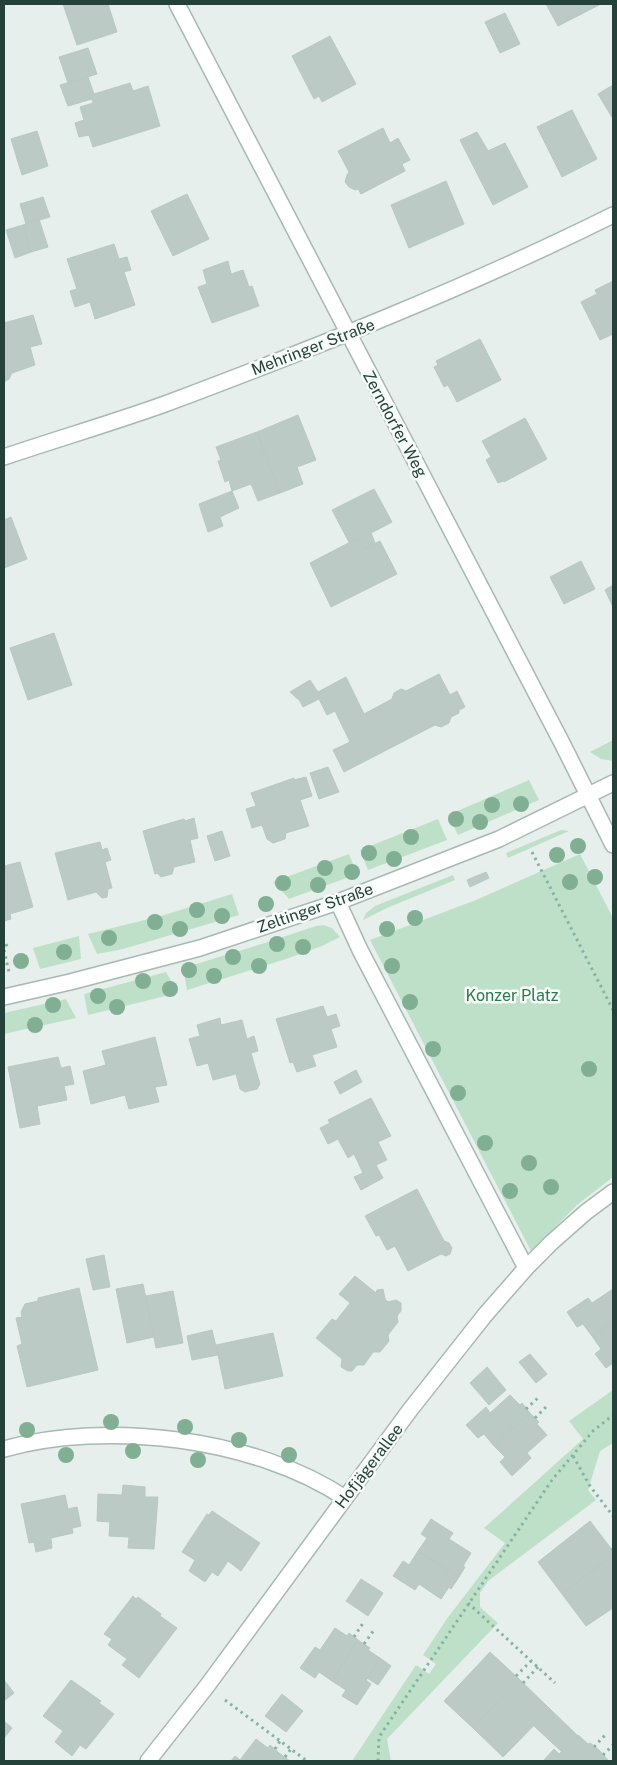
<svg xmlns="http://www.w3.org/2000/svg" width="617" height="1765" font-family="'Public Sans',sans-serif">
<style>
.green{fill:#bfe0c8}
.building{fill:#bbcac4;stroke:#b8c9c2}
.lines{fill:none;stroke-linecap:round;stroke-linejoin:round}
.minor-casing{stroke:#a8b8b2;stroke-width:18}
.path{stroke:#86b3a5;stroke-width:3;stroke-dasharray:2.5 4;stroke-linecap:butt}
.minor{stroke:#fff;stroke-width:15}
.tree{fill:#80af93}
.labels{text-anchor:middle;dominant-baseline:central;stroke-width:5;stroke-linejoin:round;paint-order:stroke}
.street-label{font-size:16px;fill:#24423a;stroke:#f7fbf9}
.park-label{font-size:16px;fill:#2d7a4b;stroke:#f7fbf9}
</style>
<rect width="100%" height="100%" fill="#e6efeb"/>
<path class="green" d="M613,740V761L601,759L590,752Z
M529,780L539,800L458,835L448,815Z
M438,819L447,840L368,870L360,850Z
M561,830L569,831L508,858L506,853Z
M349,854L357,874L289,899C284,892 277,888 273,882Z
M580,854L613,918V1177L577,1205L531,1251L370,940L476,900Z
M453,875L455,880L387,908L363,920L366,913L375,906Z
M232,894L239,915L123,949L97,954L88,934L161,916Z
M323,925L332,928L340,937L322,946L286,959L187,990L183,968L265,943L316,926Z
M79,936L81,959L40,969L33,948Z
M166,972L178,993L88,1015L84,994Z
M66,999L76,1018L4,1034V1013Z
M613,1390V1443L600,1451L588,1490L596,1500L488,1581L480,1593V1607L498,1623L387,1739L391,1761H352L416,1665L429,1674L436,1664L423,1655L446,1620L505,1543L484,1528L583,1439L569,1421Z"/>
<path class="building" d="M63,4H108L117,32L77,45Z
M546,4H598L599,5L558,26Z
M505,13L520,44L500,53L485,22Z
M330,36L356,84L322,102L319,96L314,99L292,56Z
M88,48L97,74L68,83L59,57Z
M88,77L94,94L130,83L133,91L148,86L160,126L93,147L89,135L79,137L75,123L84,120L80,107L93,103L92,99L68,106L60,85Z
M613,85V119L598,94Z
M572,110L597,159L562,177L537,127Z
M383,128L390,143L398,138L410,160L402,164L405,171L361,194L358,189L355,190L349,187L345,182L347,175L349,172L338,151Z
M37,131L48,166L22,175L11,139Z
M477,132L488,151L505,143L528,187L493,205L460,140Z
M446,181L464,224L409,248L391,205Z
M187,194L209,239L173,256L151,211Z
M43,197L50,217L26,224L20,204Z
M39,219L48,247L31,252L23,225Z
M23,225L31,252L15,258L6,230Z
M114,244L119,259L127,257L131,270L124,272L135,305L95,319L90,302L75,307L70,291L77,289L67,259Z
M228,261L231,274L243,270L249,287L252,286L259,306L212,323L198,287L207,284L203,270Z
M613,281V334L600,340L581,302L597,294L595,290Z
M33,315L42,344L30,347L35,365L12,373L9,379L4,382V323Z
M480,339L501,380L457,402L448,385L444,387L434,367L438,365L436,361Z
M298,415L316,460L297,467L303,484L280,493L257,432Z
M525,418L547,459L504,482L503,481L498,483L486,460L491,457L482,441Z
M257,432L280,493L258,501L251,484L232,491L229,480L225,482L218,461L221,460L216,447Z
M374,489L392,522L371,533L375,543L364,549L358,538L349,542L332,510Z
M232,491L239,508L220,517L223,526L208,532L199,504Z
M11,517L27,559L4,568V520Z
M358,538L364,549L380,541L397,574L331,607L310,563Z
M581,561L595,589L564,604L550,577Z
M613,585V607L605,590Z
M54,633L72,685L28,700L10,648Z
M439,674L450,695L457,691L465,707L459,710V713L451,717L449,723L441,727L435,725L344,772L333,750L350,742L335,711L327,715L319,699L303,707L300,701L290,692L310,680L318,692L346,677L364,714L392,699L394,693L401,689L406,691Z
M328,767L339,792L319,799L310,773Z
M306,777L312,796L300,800L309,826L286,833L285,839L273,843L267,839L262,825L252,828L246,809L256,806L251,793L294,778V780Z
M194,818L198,838L190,840L195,862L174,867L172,874L161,877L157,873L155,874L143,831L184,819L185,821Z
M222,831L230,856L215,861L207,836Z
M100,842L102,850L107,848L111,860L105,862L112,888L108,889L107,897L102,898L96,892L68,900L55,853Z
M20,862L33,907L10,914L11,919L4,921V866Z
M486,872L489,878L470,887L467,880Z
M323,1006L327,1017L336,1014L340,1026L331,1029L337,1047L312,1055L316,1066L297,1072L293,1062L290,1063L276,1019Z
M220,1018L221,1025L242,1020L247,1039L254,1036L258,1051L251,1053L260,1084L257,1089L245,1092L240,1089L236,1074L213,1080L208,1063L197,1066L189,1039L200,1036L197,1025Z
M155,1037L167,1085L155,1087L159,1102L129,1109L125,1095L91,1104L83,1071L106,1065L102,1051Z
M58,1057L61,1068L70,1066L74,1084L64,1086L67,1100L37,1106L40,1124L20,1128L8,1067Z
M356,1070L362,1082L340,1094L334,1082Z
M371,1098L391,1136L378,1142L387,1160L376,1165L383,1178L361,1190L354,1177L363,1173L354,1154L348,1158L338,1139L328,1144L320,1128L330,1123L328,1120Z
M417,1189L444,1241L449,1243L452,1248L450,1254L446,1256L441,1254L408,1271L395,1246L387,1250L379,1235L376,1236L365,1216Z
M104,1255L110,1287L93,1290L86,1259Z
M355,1276L376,1293L377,1290L383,1289L385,1299L388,1302L396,1300L401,1303V1311L397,1316L398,1322L388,1335L389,1341L380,1352H373L364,1365H357L352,1371H348L341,1367L342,1359L316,1338L332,1319L336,1321L350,1303L339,1294Z
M143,1284L154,1337L127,1343L116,1289Z
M79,1288L98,1370L27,1387L17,1346L22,1344L16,1318L22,1317L21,1312L25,1304L38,1301V1298Z
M613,1289V1321L592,1336L583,1324L577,1327L567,1312L588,1298L592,1303Z
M173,1291L183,1343L156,1348L146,1296Z
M613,1321V1363L606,1368L595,1354L601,1349L592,1336Z
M212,1330L218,1355L192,1360L187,1336Z
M273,1333L283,1376L225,1389L216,1345Z
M530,1354L547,1374L536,1383L519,1362Z
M487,1367L506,1390L489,1405L470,1383Z
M510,1395L520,1405L522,1403L530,1413L494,1446L484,1434L478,1438L466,1425L486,1407L490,1413Z
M530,1413L539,1422L537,1424L547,1435L527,1453L531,1458L512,1476L500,1462L505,1457L494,1446Z
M123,1485L145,1487V1497H158L154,1549L128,1548L129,1537L109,1536L110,1522L97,1521L98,1494L122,1495Z
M65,1495L68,1509L77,1507L81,1526L72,1528L73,1533L51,1538L52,1548L36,1552L34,1542L29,1543L21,1504Z
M212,1511L260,1543L241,1571L228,1561L218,1576L212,1572L205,1582L189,1571L195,1560L182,1552L207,1514L209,1515Z
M431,1519L453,1533L449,1539L471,1553L463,1566L465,1567L459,1577L418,1551L427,1538L421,1534Z
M590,1521L613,1551V1555L562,1594L538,1562Z
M418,1551L459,1577L451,1589L449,1587L441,1599L419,1584L415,1590L393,1576L403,1561L409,1565Z
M613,1555V1608L586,1626L562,1594Z
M361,1579L383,1593L368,1616L346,1601Z
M133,1596L136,1599L138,1597L161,1614L160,1616L177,1628L139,1678L122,1665L127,1659L108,1645L112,1639L104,1634Z
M335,1628L347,1636L349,1633L358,1640L332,1681L319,1672L315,1678L300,1668L315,1647L320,1650Z
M358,1640L370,1648L368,1650L380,1658L366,1680L371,1684L357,1705L342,1696L346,1690L332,1681Z
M490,1652L519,1679L473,1728L444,1701Z
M380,1658L391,1666L378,1685L367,1678Z
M519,1679L550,1709L503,1757L473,1728Z
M4,1680L14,1693L4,1701Z
M71,1680L101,1701L99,1703L114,1714L86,1749L80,1745L72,1756L55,1742L63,1731L43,1716Z
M282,1694L303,1711L286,1732L265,1716Z
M550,1709L577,1735L562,1752L534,1726Z
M4,1721L12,1728L4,1738Z
M578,1735L588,1744L590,1743L599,1750L588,1761H543L554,1749L559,1754Z
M256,1739L268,1748L270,1745L279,1753L273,1761H231L235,1756L240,1760Z
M599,1750L608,1760L588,1761Z
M279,1753L290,1761H273Z"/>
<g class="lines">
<defs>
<path id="minor" d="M177,4L563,745L613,845
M4,457C57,439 112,423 165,404C317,347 468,287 613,215
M338,902L360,950L526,1268
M4,997L70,982L200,948L338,902L499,839L613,783
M4,1449C106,1420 255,1438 345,1498
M148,1761L207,1686L410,1410L485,1315L526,1268L552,1242L586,1212L613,1192"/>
</defs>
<use href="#minor" class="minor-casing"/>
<path class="path" d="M532,852L613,1010
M6,944L8,949
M4,950L9,972
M526,1409L539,1397
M535,1418L547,1406
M573,1456L590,1486L613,1516
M612,1550L613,1549
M468,1603L555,1683
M354,1637L363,1623
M364,1644L374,1630
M516,1676L531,1661
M523,1683L538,1667
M225,1700L307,1761
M594,1747L606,1734
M275,1749L280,1741
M603,1755L613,1745
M285,1757L291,1749
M378,1761L379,1737L552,1480L593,1431L613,1415"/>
<use href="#minor" class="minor"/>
</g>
<g class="tree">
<circle cx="521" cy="804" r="8"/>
<circle cx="492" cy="805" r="8"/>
<circle cx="456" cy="819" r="8"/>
<circle cx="480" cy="822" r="8"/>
<circle cx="411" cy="837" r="8"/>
<circle cx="578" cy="846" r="8"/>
<circle cx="369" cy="853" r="8"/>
<circle cx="557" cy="855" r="8"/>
<circle cx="394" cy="859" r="8"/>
<circle cx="325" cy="868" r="8"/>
<circle cx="352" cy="872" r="8"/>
<circle cx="595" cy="877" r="8"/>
<circle cx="570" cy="882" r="8"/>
<circle cx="283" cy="883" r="8"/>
<circle cx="318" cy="885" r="8"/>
<circle cx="266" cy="904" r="8"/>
<circle cx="197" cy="910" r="8"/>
<circle cx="222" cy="916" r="8"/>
<circle cx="415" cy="918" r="8"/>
<circle cx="155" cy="922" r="8"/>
<circle cx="180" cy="929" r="8"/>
<circle cx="387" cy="929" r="8"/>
<circle cx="109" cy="938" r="8"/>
<circle cx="277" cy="944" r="8"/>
<circle cx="303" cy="947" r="8"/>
<circle cx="64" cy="952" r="8"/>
<circle cx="233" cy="957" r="8"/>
<circle cx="21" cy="961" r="8"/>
<circle cx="259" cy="966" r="8"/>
<circle cx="392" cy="966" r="8"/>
<circle cx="189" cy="970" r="8"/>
<circle cx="214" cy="976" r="8"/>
<circle cx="143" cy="981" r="8"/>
<circle cx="170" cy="989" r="8"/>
<circle cx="98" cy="996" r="8"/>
<circle cx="410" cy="1002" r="8"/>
<circle cx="53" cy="1005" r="8"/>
<circle cx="117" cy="1007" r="8"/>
<circle cx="35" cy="1025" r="8"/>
<circle cx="433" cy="1049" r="8"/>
<circle cx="589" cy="1069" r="8"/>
<circle cx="458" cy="1093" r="8"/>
<circle cx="485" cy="1143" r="8"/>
<circle cx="529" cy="1163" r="8"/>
<circle cx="551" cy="1187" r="8"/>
<circle cx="510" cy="1191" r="8"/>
<circle cx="111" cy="1422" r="8"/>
<circle cx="185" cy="1427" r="8"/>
<circle cx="27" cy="1430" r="8"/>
<circle cx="239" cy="1440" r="8"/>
<circle cx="133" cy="1451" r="8"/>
<circle cx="66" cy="1455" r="8"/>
<circle cx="289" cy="1455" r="8"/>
<circle cx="198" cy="1460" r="8"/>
</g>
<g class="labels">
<g class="street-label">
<text transform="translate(313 347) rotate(-21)">Mehringer Straße</text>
<text transform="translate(395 424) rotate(62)">Zerndorfer Weg</text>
<text transform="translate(315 908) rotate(-19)">Zeltinger Straße</text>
<text transform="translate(369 1466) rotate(-53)">Hofjägerallee</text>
</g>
<g class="park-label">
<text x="512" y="995">Konzer Platz</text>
</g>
</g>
<rect width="617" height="1765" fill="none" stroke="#24423a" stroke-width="10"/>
</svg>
